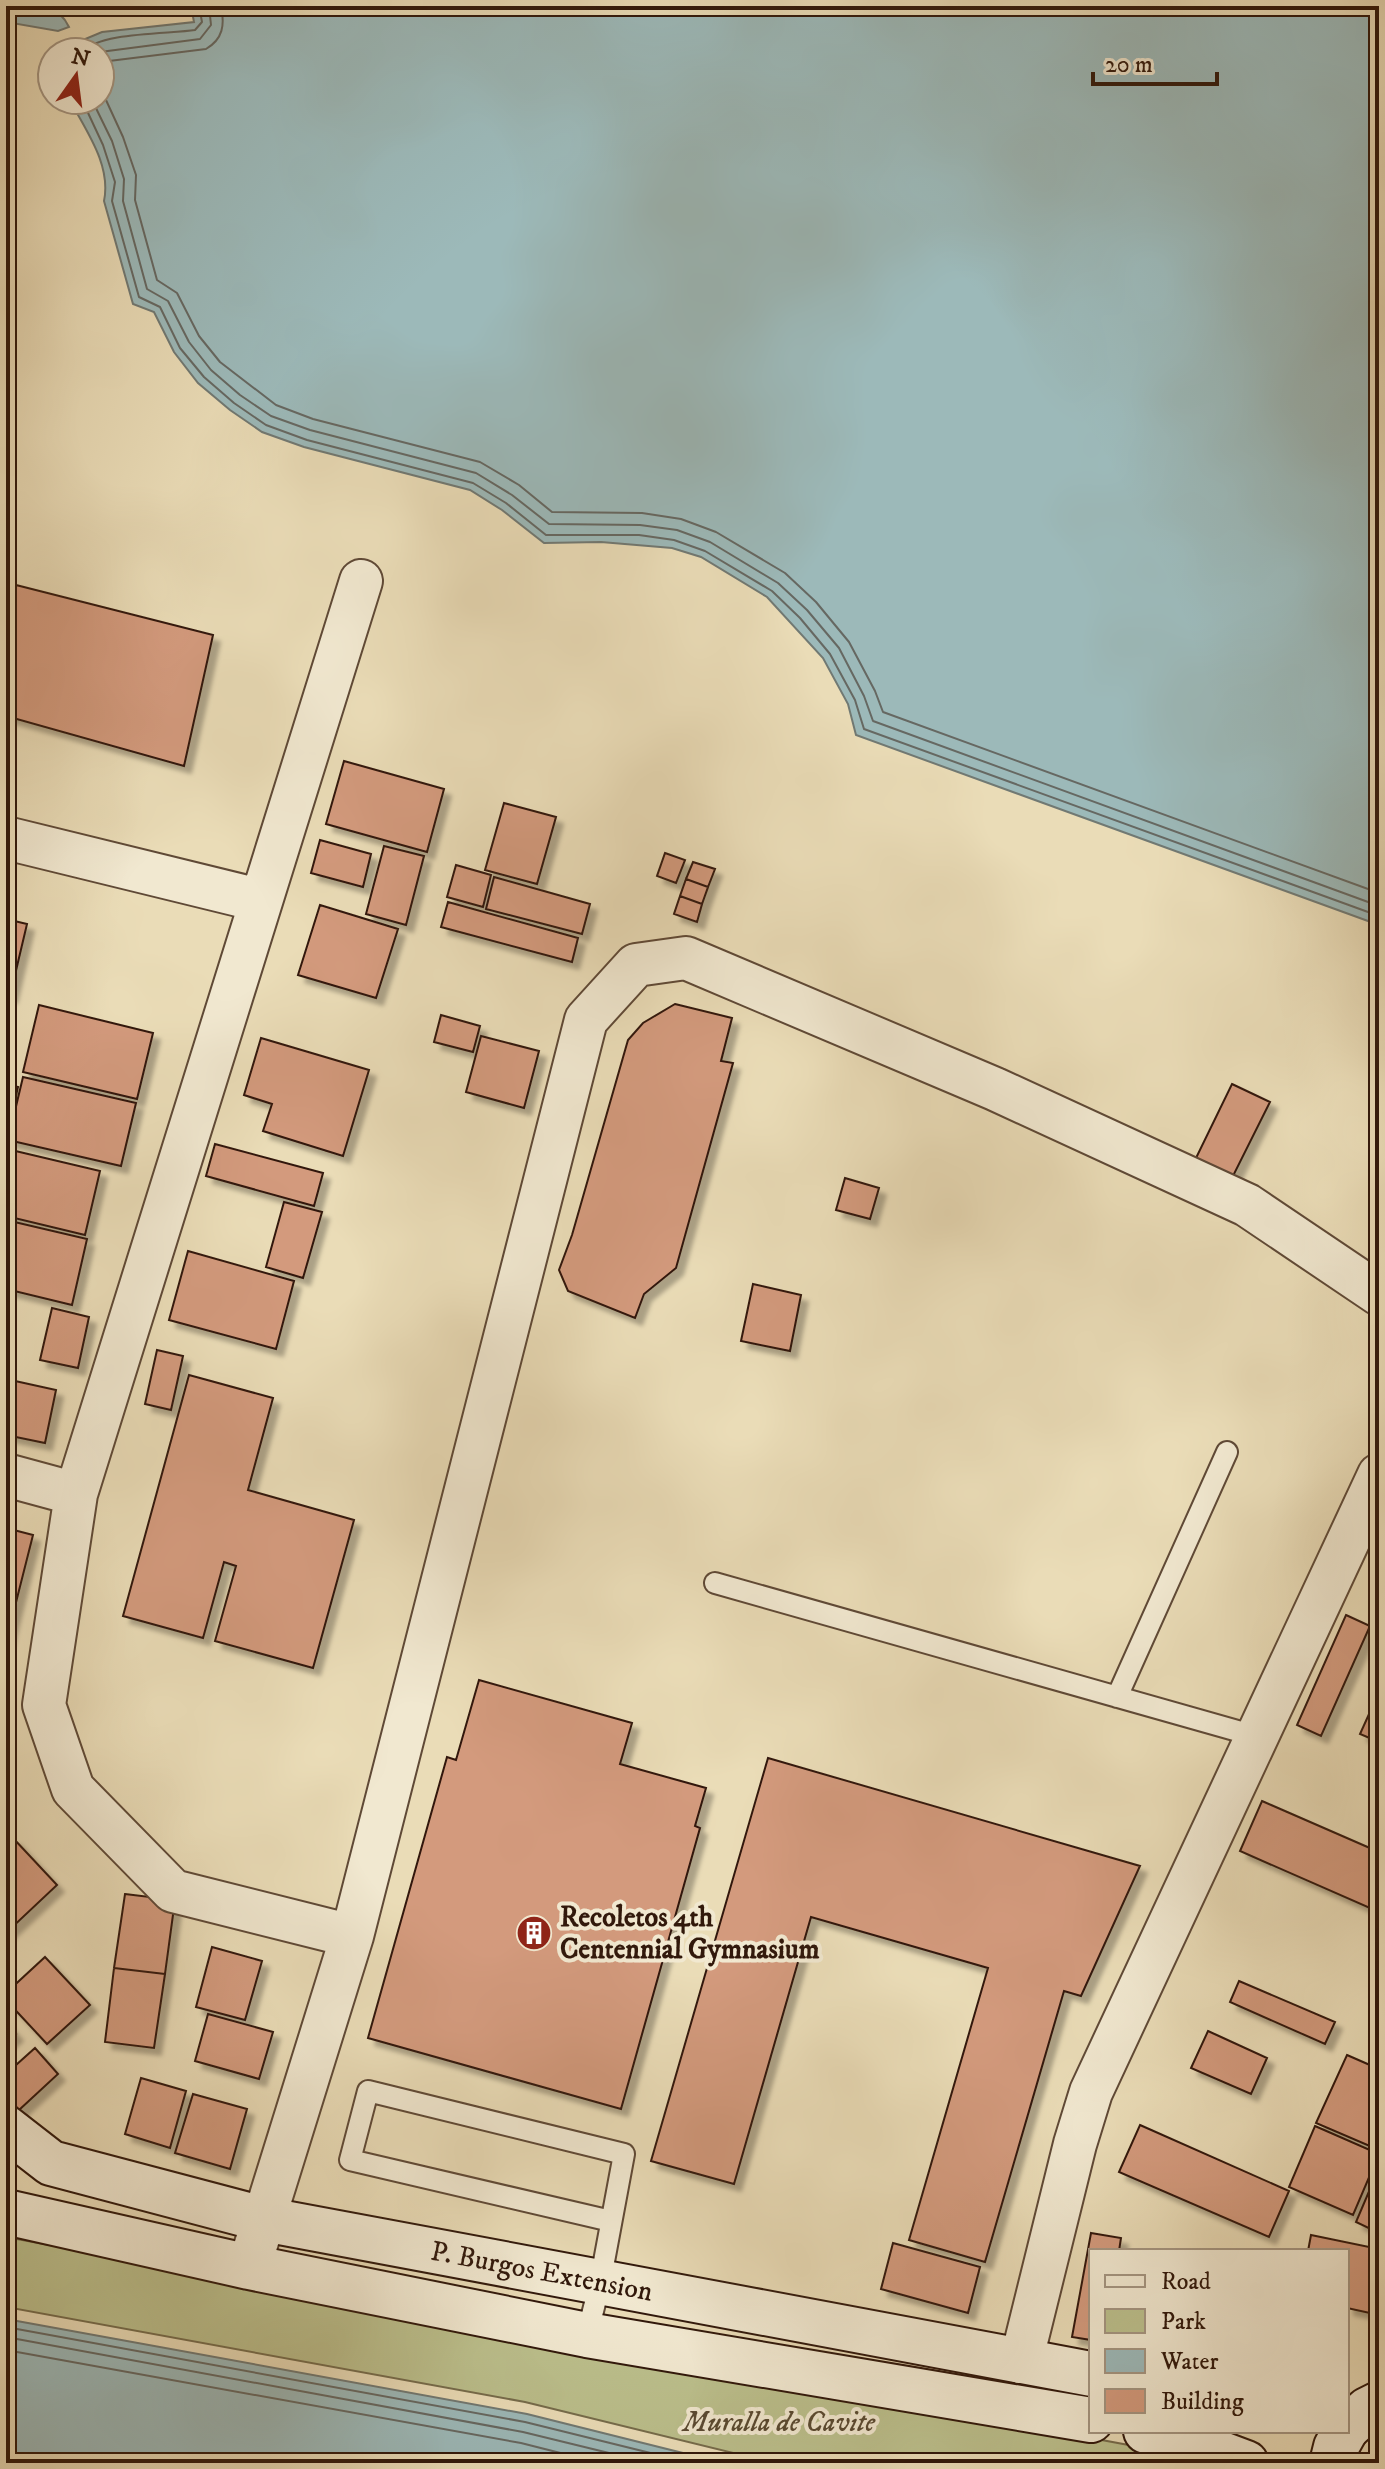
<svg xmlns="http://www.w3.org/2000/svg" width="1385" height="2469" font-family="'IM FELL DW Pica',serif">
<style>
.green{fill:#bbbf8c;stroke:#766c4c;stroke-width:2}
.water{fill:#9cb9b9;stroke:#717973;stroke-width:2}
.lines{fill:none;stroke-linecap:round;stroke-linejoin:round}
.shore{stroke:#666862;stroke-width:2}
.building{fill:#d39a7d;stroke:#31180b;stroke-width:2;filter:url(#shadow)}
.service-casing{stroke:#5f4936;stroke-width:24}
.minor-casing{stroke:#5f4936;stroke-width:46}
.secondary-casing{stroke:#31180b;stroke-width:48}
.service{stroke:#f1e8d0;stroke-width:20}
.minor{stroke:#f1e8d0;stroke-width:42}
.secondary{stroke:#f1e8d0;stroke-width:44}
.labels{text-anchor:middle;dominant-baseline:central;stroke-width:8;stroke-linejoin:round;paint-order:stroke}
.poi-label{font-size:28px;font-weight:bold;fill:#31180b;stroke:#f1e8d0;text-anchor:start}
.street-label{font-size:28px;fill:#31180b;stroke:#f1e8d0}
.park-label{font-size:28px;font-style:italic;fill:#5a4a32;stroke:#f1e8d0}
</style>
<defs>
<filter id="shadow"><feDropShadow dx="7" dy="7" stdDeviation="2" flood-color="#0004"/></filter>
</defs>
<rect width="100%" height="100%" fill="#eadcb7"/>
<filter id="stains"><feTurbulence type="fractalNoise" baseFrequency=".0025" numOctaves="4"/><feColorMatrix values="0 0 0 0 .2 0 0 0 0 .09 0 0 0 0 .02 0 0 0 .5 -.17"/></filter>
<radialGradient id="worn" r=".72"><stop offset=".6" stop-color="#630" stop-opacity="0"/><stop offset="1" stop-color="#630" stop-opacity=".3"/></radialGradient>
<path class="green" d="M6,2237L1134,2446L1195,2463H774L525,2402L6,2307Z"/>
<path class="water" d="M6,6C33,6 56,0 69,27L58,31L6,22Z
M191,6H1379V925L856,735L848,704L823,658L767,597L701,557L672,548L601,542L544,543L502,510L470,490L304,447L262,432L230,410L198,383L174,352L154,312L133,304L104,201C111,167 89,135 73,106L74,100H100V52H74L78,42L102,32L194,22Z
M6,2319L527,2414L723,2463H6Z"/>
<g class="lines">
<path class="shore" d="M83,52C97,32 170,34 195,30L202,22L199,6
M100,52L200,39L211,25L209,6
M100,67L109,61L206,49C223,39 225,25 221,6
M100,87L123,137L136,175L135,200L157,280L177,293L199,336L220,362L276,405L313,419L480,462L519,485L552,512L642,513L681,519L716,532L785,573L816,602L849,642L875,691L883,712L1379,893
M82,100L103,145L115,182L112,201L139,297L160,307L180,348L204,377L234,403L266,425L307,440L473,483L506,503L546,535H639L674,540L705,551L772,591L800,618L830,654L855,700L864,729L1379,916
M92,100L112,141L124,179L123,201L147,289L168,301L189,342L211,370L240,395L271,416L310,430L476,473L512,495L549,524L640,525L677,530L710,542L778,583L807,610L839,648L864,696L873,721L1379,906
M6,2327L525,2422L691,2463
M6,2337L523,2432L650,2463
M6,2350L521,2443L600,2463"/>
</g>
<path class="building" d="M16,585L213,635L184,766L6,716V629Z
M344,761L444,789L427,852L326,824Z
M504,803L556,817L537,884L485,870Z
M320,840L371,854L363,887L311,873Z
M384,846L424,856L406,925L366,914Z
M665,853L685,860L676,883L657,876Z
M693,862L715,869L708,887L686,879Z
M456,865L491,875L483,907L447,897Z
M494,877L590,904L582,934L486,909Z
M686,879L708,887L702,904L680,896Z
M680,896L702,904L697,922L674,914Z
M448,902L578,938L572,962L441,927Z
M320,905L398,929L376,998L298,975Z
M6,919L27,924L10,996L6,995Z
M675,1004L732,1018L721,1061L733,1063L676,1268L644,1294L635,1318L568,1291L559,1270L572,1235L628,1040L643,1023Z
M39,1005L153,1033L137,1099L23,1072Z
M441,1015L480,1026L473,1052L434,1042Z
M481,1036L539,1051L524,1108L466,1092Z
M261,1038L369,1070L343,1156L263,1131L272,1104L244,1095Z
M23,1077L136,1103L121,1166L8,1140Z
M6,1084L18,1087L12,1113L6,1111Z
M1232,1084L1270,1102L1233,1176L1196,1158Z
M215,1144L323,1173L314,1206L206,1176Z
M7,1149L100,1171L85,1235L6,1216Z
M845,1178L879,1188L870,1219L836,1210Z
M284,1202L322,1212L303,1278L266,1267Z
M6,1220L87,1239L72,1305L6,1289Z
M188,1251L294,1281L276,1349L169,1320Z
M753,1284L801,1295L790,1351L741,1341Z
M52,1308L89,1317L78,1368L40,1360Z
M157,1350L183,1356L171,1410L145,1404Z
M189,1375L273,1398L248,1490L354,1520L313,1668L215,1641L236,1566L224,1562L203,1638L123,1616Z
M6,1379L56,1390L45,1443L6,1435Z
M6,1528L33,1535L6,1642Z
M1346,1615L1370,1626L1321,1736L1297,1725Z
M479,1680L632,1723L620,1764L706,1788L695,1826L700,1828L621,2109L368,2038L447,1757L456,1760Z
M1379,1692V1742L1360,1734Z
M768,1758L1140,1866L1081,1996L1064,1991L985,2262L909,2240L988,1968L811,1917L734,2184L651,2161Z
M1262,1801L1379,1852V1912L1240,1851Z
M13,1838L57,1885L6,1933V1844Z
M125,1894L175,1900L165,1974L114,1968Z
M212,1947L262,1961L245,2020L196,2007Z
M45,1957L90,2005L47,2044L6,2000V1993Z
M114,1968L165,1974L154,2048L105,2042Z
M1239,1981L1335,2022L1325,2044L1230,2002Z
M208,2014L273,2032L259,2079L195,2061Z
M6,2023L16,2034L6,2043Z
M1208,2031L1267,2058L1251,2094L1191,2068Z
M35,2048L58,2074L19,2110L6,2095V2074Z
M1347,2055L1379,2069V2150L1316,2123Z
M141,2078L186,2091L170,2148L125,2134Z
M193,2094L247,2109L230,2169L175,2153Z
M1140,2125L1289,2191L1269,2237L1119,2172Z
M1315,2126L1379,2154L1353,2215L1289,2187Z
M1373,2182L1379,2184V2233L1356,2222Z
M1091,2233L1121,2238L1119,2251H1091V2340L1072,2337Z
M1311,2235L1379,2249V2315L1347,2308V2251H1308Z
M893,2243L980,2267L968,2313L881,2289Z"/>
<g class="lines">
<defs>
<path id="service" d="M715,1583L1259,1737
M1117,1697L1227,1452
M587,2335L600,2283L624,2154L368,2091L350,2160L611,2221"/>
<path id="minor" d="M6,838L259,900
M6,1475L76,1494
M352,1936L173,1891L73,1789L44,1705L76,1494L361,581
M249,2267L352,1936L586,1020L636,965L686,958L995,1089L1247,1205L1379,1294
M1021,2362L1075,2144L1091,2092L1379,1475"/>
<g id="secondary">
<path id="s1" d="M6,2128L51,2163L263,2219L1091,2374"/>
<path d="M6,2212L249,2267L587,2335L1091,2420"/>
<path d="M1347,2428L1367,2410L1379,2404"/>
<path d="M1146,2431L1182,2439L1246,2463"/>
<path d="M1332,2463L1336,2447L1345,2431"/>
</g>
</defs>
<use href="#service" class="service-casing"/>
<use href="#minor" class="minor-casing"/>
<use href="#secondary" class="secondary-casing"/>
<use href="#service" class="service"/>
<use href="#minor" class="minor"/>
<use href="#secondary" class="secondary"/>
</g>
<defs>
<symbol id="building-disc" viewBox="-11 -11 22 22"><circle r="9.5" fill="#8f2418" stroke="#f1e8d0"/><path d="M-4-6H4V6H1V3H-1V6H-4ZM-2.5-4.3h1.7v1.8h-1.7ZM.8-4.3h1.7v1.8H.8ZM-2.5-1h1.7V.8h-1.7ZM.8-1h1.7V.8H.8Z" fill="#fff"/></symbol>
</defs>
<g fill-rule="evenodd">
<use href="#building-disc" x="514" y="1913" width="40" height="40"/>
</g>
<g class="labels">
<g class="poi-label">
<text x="560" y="1917">Recoletos 4th<tspan x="560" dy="32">Centennial Gymnasium</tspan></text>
</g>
<g class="street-label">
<text stroke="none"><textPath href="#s1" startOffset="560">P. Burgos Extension</textPath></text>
</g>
<g class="park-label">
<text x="779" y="2422">Muralla de Cavite</text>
</g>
</g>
<rect width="1385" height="2469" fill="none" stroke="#eadcb7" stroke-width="32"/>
<rect x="8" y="8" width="1369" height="2453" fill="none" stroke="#31180b" stroke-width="4"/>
<rect x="16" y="16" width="1353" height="2437" fill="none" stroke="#31180b" stroke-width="2"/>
<rect x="1089" y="2249" width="260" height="184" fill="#f1e8d0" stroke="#a49581" stroke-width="2"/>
<rect x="1105" y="2275" width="40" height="12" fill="#f1e8d0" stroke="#a49581" stroke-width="2"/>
<text x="1161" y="2289" font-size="24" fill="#31180b">Road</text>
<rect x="1105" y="2309" width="40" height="24" fill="#bbbf8c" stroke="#a49581" stroke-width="2"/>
<text x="1161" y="2329" font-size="24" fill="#31180b">Park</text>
<rect x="1105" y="2349" width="40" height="24" fill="#9cb9b9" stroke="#a49581" stroke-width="2"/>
<text x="1161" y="2369" font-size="24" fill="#31180b">Water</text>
<rect x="1105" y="2389" width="40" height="24" fill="#d39a7d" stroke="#a49581" stroke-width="2"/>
<text x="1161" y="2409" font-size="24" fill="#31180b">Building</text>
<g transform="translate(76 76) rotate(14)"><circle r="38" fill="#f1e8d0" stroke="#a49581" stroke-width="2"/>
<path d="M0-6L14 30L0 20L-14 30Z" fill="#8f2418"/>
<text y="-12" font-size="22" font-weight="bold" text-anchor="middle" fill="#31180b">N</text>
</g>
<path d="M1093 72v12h124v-12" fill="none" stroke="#31180b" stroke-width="4"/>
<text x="1105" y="72" font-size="24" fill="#31180b" stroke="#f1e8d0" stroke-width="6" paint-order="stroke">20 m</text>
<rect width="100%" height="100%" filter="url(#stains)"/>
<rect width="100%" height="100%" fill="url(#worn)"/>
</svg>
